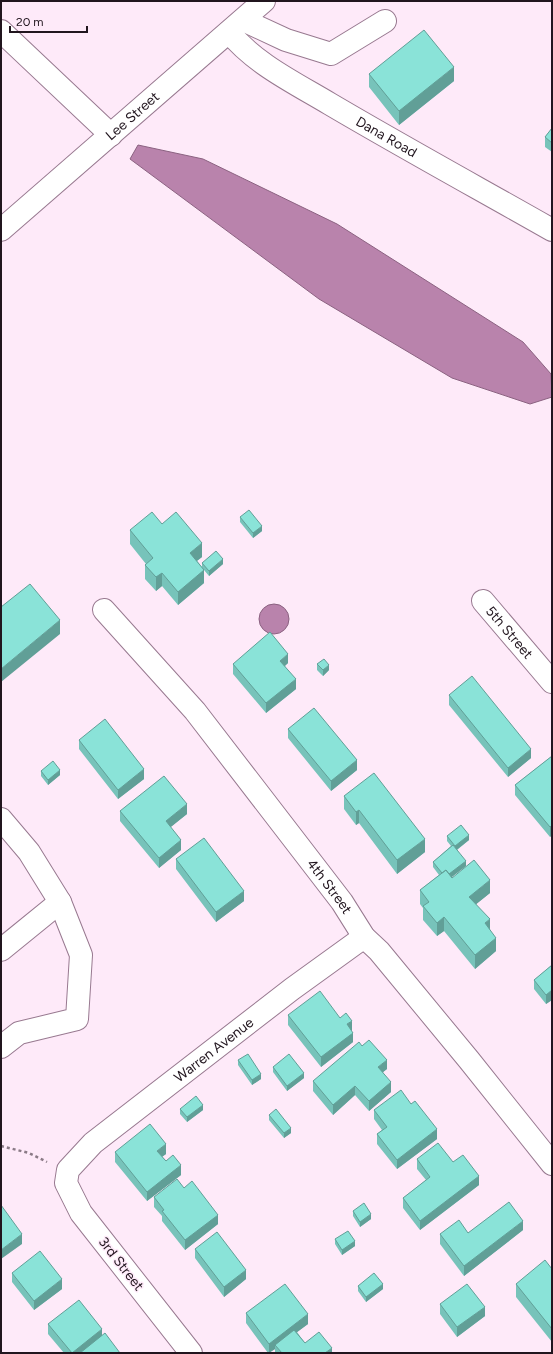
<svg xmlns="http://www.w3.org/2000/svg" width="553" height="1354" font-family="Figtree,sans-serif">
<style>
.water{fill:#b983ac;stroke:#8b6281}
.lines{fill:none;stroke-linecap:round;stroke-linejoin:round}
.minor-casing{stroke:#987990;stroke-width:24}
.path{stroke:#8b7b87;stroke-width:2.5;stroke-dasharray:3 3;stroke-linecap:butt}
.minor{stroke:#fff;stroke-width:22}
.wall{fill:#77c3ba}
.shaded-wall{fill:#619f97}
.building{fill:#8ae3d8;stroke:#619f97}
.labels{text-anchor:middle;dominant-baseline:central;stroke-width:3;stroke-linejoin:round;paint-order:stroke}
.street-label{font-size:14px;fill:#21151e;stroke:#feeaf9}
</style>
<rect width="100%" height="100%" fill="#feeaf9"/>
<path class="water" d="M138,145L203,159L337,224L523,342L551,374L552,397L530,404L452,378L319,299L130,159Z
M259 619a15 15 0 1 1 30 0a15 15 0 1 1-30 0Z"/>
<g class="lines">
<defs>
<g id="minor">
<path d="M243,20L286,40L331,54L385,21"/>
<path d="M1,31L111,135"/>
<path id="s1" d="M229,32C255,64 295,83 330,104C403,147 478,188 552,230"/>
<path id="s2" d="M1,230L264,1"/>
<path id="s3" d="M483,601L552,682"/>
<path id="s4" d="M104,610L195,711L342,902L364,937L379,951L469,1060L552,1164"/>
<path d="M1,819L29,852L60,902L81,955L77,1019L19,1033L1,1047"/>
<path d="M1,950L60,902"/>
<path id="s5" d="M191,1353L81,1213L66,1183L68,1170L93,1143L292,989L364,937"/>
</g>
</defs>
<use href="#minor" class="minor-casing"/>
<path class="path" d="M1,1146L29,1153L47,1162"/>
<use href="#minor" class="minor"/>
</g>
<path class="wall" d="M369,74L454,81L399,125L369,87Z
M552,128V152L545,147V137Z
M240,517L262,531L253,538L240,522Z
M162,524L202,557L197,561L202,567V563L223,564L209,576L204,570V583L178,605L162,586L156,591L145,579V565L146,564L130,544V530Z
M288,663L285,666L296,689L266,713L233,674V664Z
M317,664L329,670L323,676L317,670Z
M449,695L531,758L508,777L449,705Z
M288,729L357,770L331,791L288,738Z
M79,740L144,779L118,799L79,749Z
M552,756V835L550,837L515,795V785Z
M41,771L60,775L48,785L41,776Z
M344,796L425,852L397,874L359,823L356,825L344,809Z
M120,811L187,814L170,827L181,850L159,868L120,821Z
M447,836L469,840L457,850L466,866L452,877L490,893L476,904L490,930L496,951L475,969L444,931L437,936L423,920V908L420,904V890L439,875L433,867V862L451,846L447,841Z
M176,859L244,901L216,922L176,869Z
M552,965V1000L546,1004L534,989V980Z
M288,1015L340,1018L352,1030L351,1031L353,1042L321,1067L288,1025Z
M238,1060L261,1079L252,1085L238,1065Z
M273,1067L304,1078L287,1091L273,1072Z
M387,1069L383,1072L391,1092L369,1111L355,1095L333,1115L313,1091V1081Z
M180,1109L203,1110L187,1122L180,1114Z
M374,1110L437,1139L397,1169L377,1144V1134L382,1130L374,1119Z
M269,1115L291,1133L284,1138L269,1120Z
M115,1152L166,1154L162,1157L166,1161L181,1175L147,1201L115,1162Z
M417,1159L453,1162L479,1185L420,1230L403,1208V1198L426,1180L417,1169Z
M184,1188L218,1224L185,1250L162,1221V1216L154,1207V1197Z
M353,1211L371,1219L360,1227L353,1216Z
M523,1230L464,1276L440,1244V1234Z
M335,1239L355,1246L342,1255L335,1244Z
M195,1249L246,1279L224,1297L195,1258Z
M552,1269V1342L516,1297V1284Z
M12,1273L62,1289L34,1310L12,1282Z
M358,1286L383,1289L366,1302L358,1291Z
M440,1304L485,1316L457,1337L440,1314Z
M246,1313L308,1324L297,1332L305,1343L332,1353H275V1349L268,1353L246,1323Z
M48,1324L102,1335L120,1353H64L48,1334Z"/>
<path class="shaded-wall" d="M454,67V81L399,125V111Z
M262,526V531L253,538V533Z
M202,543V557L190,566V553Z
M223,559V564L209,576V571Z
M204,570V583L178,605V592Z
M162,573V586L156,591V577Z
M60,620V634L1,682V669Z
M288,654V663L280,670V661Z
M329,665V670L323,676V670Z
M296,679V689L266,713V703Z
M531,749V758L508,777V768Z
M357,760V770L331,791V781Z
M144,769V779L118,799V790Z
M60,770V775L48,785V780Z
M187,804V814L166,831V821Z
M359,810V823L356,825V812Z
M552,825V835L550,837V827Z
M469,835V840L455,851V846Z
M425,839V852L397,874V860Z
M181,840V850L159,868V858Z
M466,861V866L445,882V877Z
M490,880V893L469,910V897Z
M244,891V901L216,922V912Z
M444,917V931L437,936V923Z
M490,919V932L485,923Z
M496,938V951L475,969V955Z
M552,990V1000L546,1004V995Z
M352,1021V1030L347,1034V1024Z
M353,1033V1042L321,1067V1057Z
M387,1060V1069L378,1076V1067Z
M304,1073V1078L287,1091V1086Z
M261,1074V1079L252,1085V1080Z
M391,1082V1092L369,1111V1101Z
M355,1086V1095L333,1115V1105Z
M203,1105V1110L187,1122V1117Z
M291,1128V1133L284,1138V1133Z
M437,1129V1139L397,1169V1160Z
M166,1144V1154L157,1160V1151Z
M181,1165V1175L147,1201V1192Z
M479,1176V1185L420,1230V1221Z
M371,1214V1219L360,1227V1222Z
M218,1215V1224L185,1250V1240Z
M523,1221V1230L464,1276V1266Z
M22,1234V1244L1,1259V1250Z
M355,1241V1246L342,1255V1250Z
M246,1270V1279L224,1297V1287Z
M62,1279V1289L34,1310V1301Z
M383,1284V1289L366,1302V1297Z
M485,1307V1316L457,1337V1327Z
M308,1314V1324L277,1347L275,1345V1349L269,1353V1344Z
M102,1329V1338L84,1353H72Z
M332,1348V1353H325Z"/>
<path class="building" d="M424,30L454,67L399,111L369,74Z
M552,128V143L545,137Z
M249,510L262,526L253,533L240,517Z
M152,512L162,524L176,512L202,543L190,553L204,570L178,592L162,573L156,577L145,565L153,558L130,530Z
M216,551L223,559L209,571L202,563Z
M30,584L60,620L1,669V607Z
M270,632L288,654L280,661L296,679L266,703L233,664Z
M324,659L329,665L323,670L317,664Z
M472,676L531,749L508,768L449,695Z
M314,708L357,760L331,781L288,729Z
M105,719L144,769L118,790L79,740Z
M552,756V825L550,827L515,785Z
M53,761L60,770L48,780L41,771Z
M374,773L425,839L397,860L359,810L356,812L344,796Z
M164,776L187,804L166,821L181,840L159,858L120,811Z
M461,825L469,835L455,846L447,836Z
M204,838L244,891L216,912L176,859Z
M453,845L466,861L449,874L446,870L442,873L433,862Z
M474,860L490,880L469,897L490,919L485,923L496,938L475,955L444,917L437,923L423,906L429,902L420,890L446,870L452,878Z
M552,965V990L546,995L534,980Z
M320,991L340,1018L346,1013L352,1021L347,1024L353,1033L321,1057L288,1015Z
M369,1040L387,1060L378,1067L391,1082L369,1101L355,1086L333,1105L313,1081L359,1042L362,1046Z
M248,1054L261,1074L252,1080L238,1060Z
M289,1054L304,1073L287,1086L273,1067Z
M401,1090L411,1104L415,1101L437,1129L397,1160L377,1134L387,1127L374,1110Z
M196,1096L203,1105L187,1117L180,1109Z
M276,1109L291,1128L284,1133L269,1115Z
M150,1124L166,1144L157,1151L166,1161L173,1155L181,1165L147,1192L115,1152Z
M438,1143L453,1162L463,1155L479,1176L420,1221L403,1198L430,1177L417,1159Z
M177,1179L184,1188L192,1181L218,1215L185,1240L162,1211L164,1210L154,1197Z
M509,1202L523,1221L464,1266L440,1234L459,1220L468,1233Z
M364,1203L371,1214L360,1222L353,1211Z
M1,1205L22,1234L1,1250Z
M348,1231L355,1241L342,1250L335,1239Z
M217,1232L246,1270L224,1287L195,1249Z
M40,1251L62,1279L34,1301L12,1273Z
M545,1260L552,1269V1329L516,1284Z
M374,1273L383,1284L366,1297L358,1286Z
M285,1284L308,1314L269,1344L246,1313Z
M467,1284L485,1307L457,1327L440,1304Z
M79,1300L102,1329L72,1353L48,1324Z
M294,1330L305,1343L319,1332L332,1348L325,1353H282L275,1345Z
M105,1333L120,1353H80Z"/>
<g class="labels">
<g class="street-label">
<text stroke="none"><textPath href="#s2" startOffset="174">Lee Street</textPath></text>
<text stroke="none"><textPath href="#s1" startOffset="190">Dana Road</textPath></text>
<text stroke="none"><textPath href="#s3" startOffset="41">5th Street</textPath></text>
<text stroke="none"><textPath href="#s4" startOffset="357">4th Street</textPath></text>
<text stroke="none"><textPath href="#s5" startOffset="414">Warren Avenue</textPath></text>
<text transform="translate(121 1264) rotate(52)">3rd Street</text>
</g>
</g>
<rect width="553" height="1354" fill="none" stroke="#21151e" stroke-width="4"/>
<path d="M10 26v6h77v-6" fill="none" stroke="#21151e" stroke-width="2"/>
<text x="16" y="26" font-size="12" fill="#21151e" stroke="#feeaf9" stroke-width="3" paint-order="stroke">20 m</text>
</svg>
